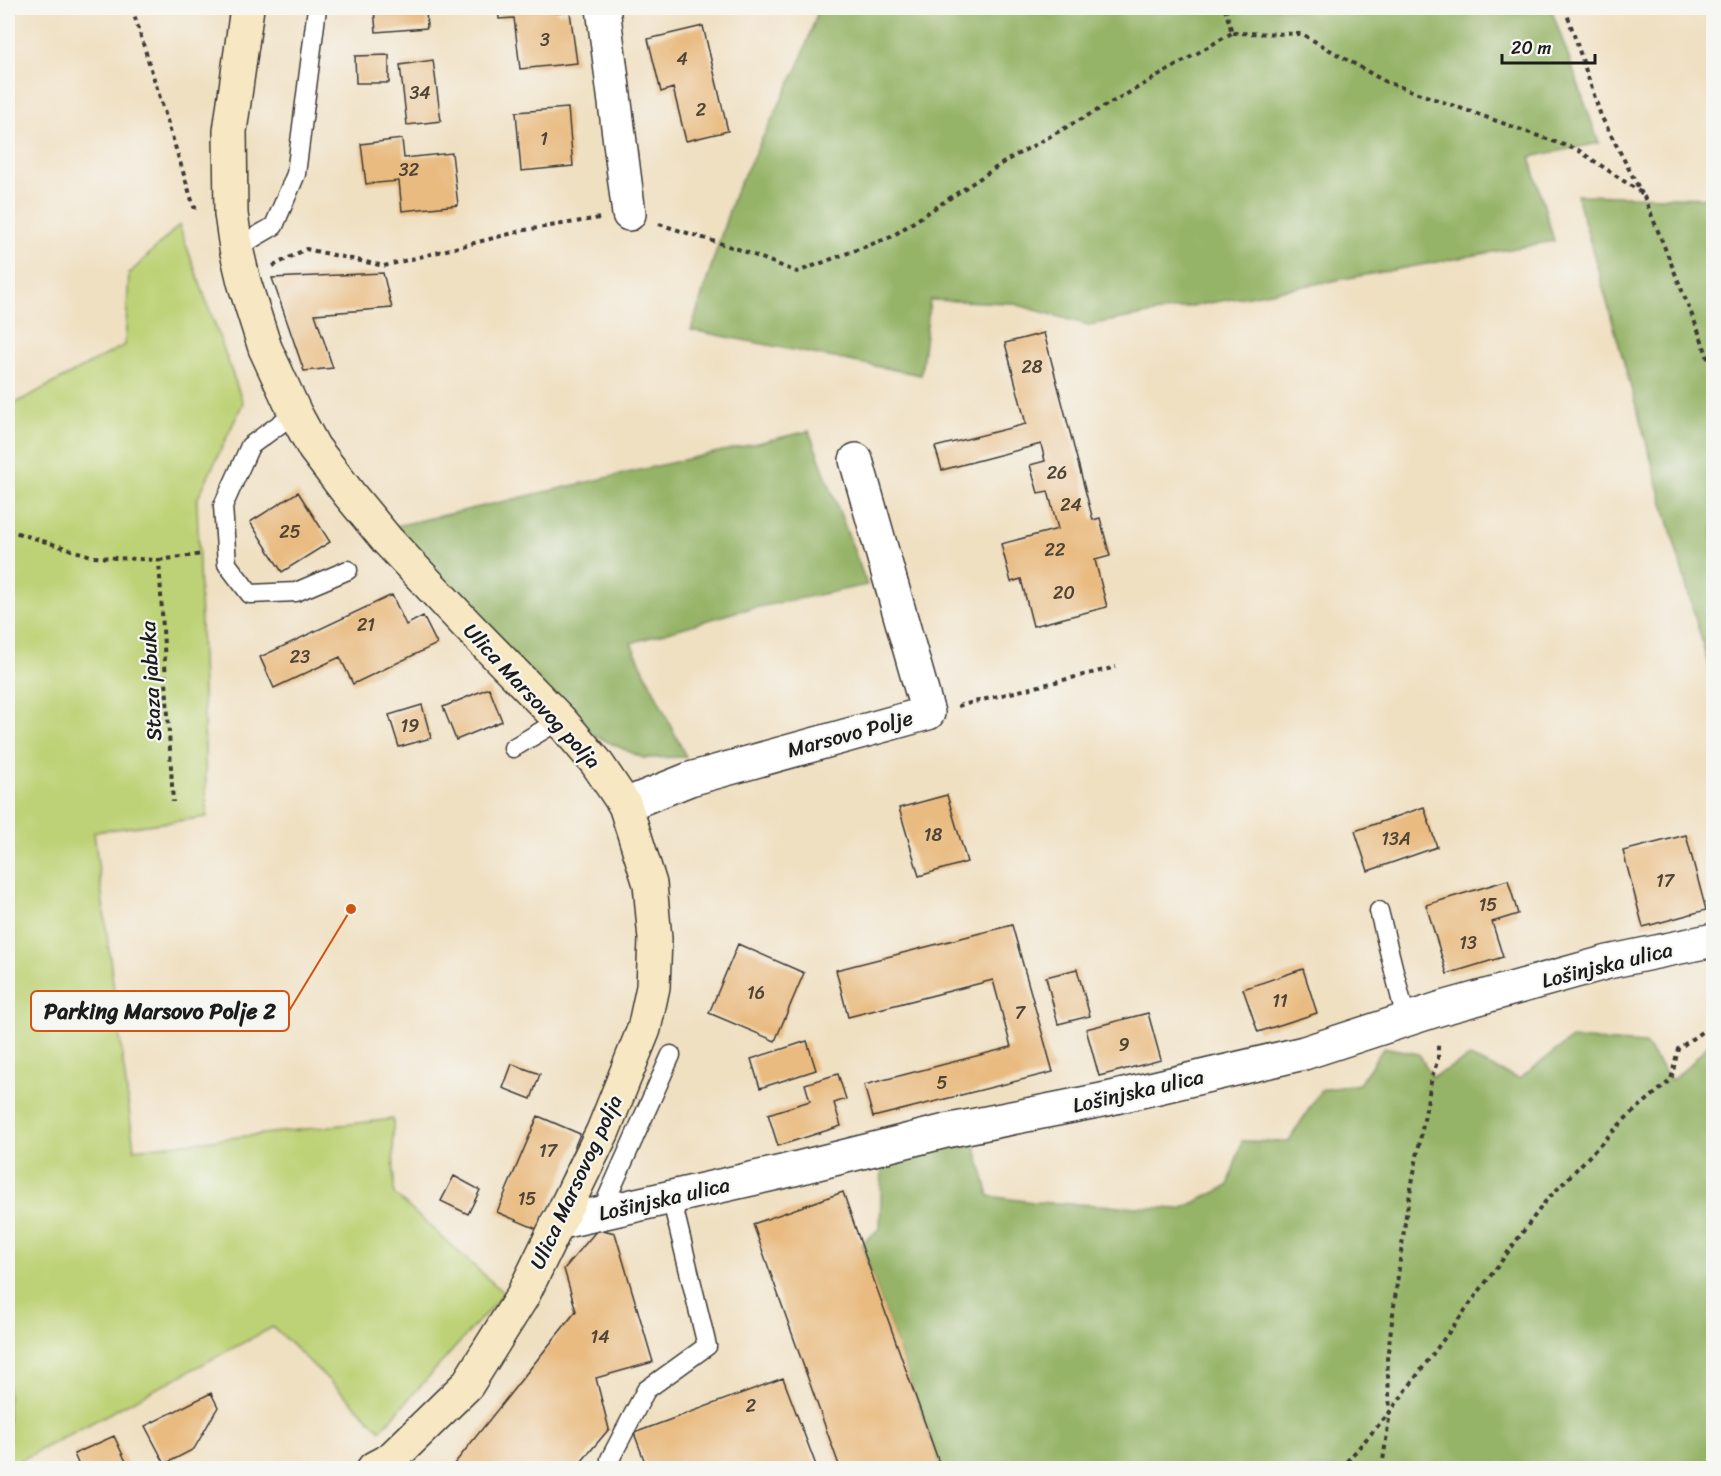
<svg xmlns="http://www.w3.org/2000/svg" width="1721" height="1476" font-family="Sriracha,sans-serif">
<style>
.green{fill:#bdd276;stroke:#6c7749;stroke-width:1.5}
.forest{fill:#96b467;stroke:#596842;stroke-width:1.5}
.building{fill:#e9bb81}
.lines{fill:none;stroke-linecap:round;stroke-linejoin:round}
.service-casing{stroke:#3c3935;stroke-width:21}
.minor-casing{stroke:#3c3935;stroke-width:36}
.secondary-casing{stroke:#3c3935;stroke-width:36}
.path{stroke:#3c3935;stroke-width:4;stroke-dasharray:4.5 4.5;stroke-linecap:butt}
.service{stroke:#fff;stroke-width:18}
.minor{stroke:#fff;stroke-width:33}
.secondary{stroke:#f7e8c3;stroke-width:33}
.labels{text-anchor:middle;dominant-baseline:central;stroke-width:4.5;stroke-linejoin:round;paint-order:stroke}
.number-label{font-size:18px;fill:#4f4435}
.street-label{font-size:21px;fill:#1c1c1c;stroke:#f6f6f2}
.leader{fill:none;stroke:#d4530e;stroke-width:2}
.callout-dot{fill:#d4530e;stroke:#f6f6f2;stroke-width:2}
.callout{fill:#f6f6f2;stroke:#d4530e;stroke-width:2}
.callout-label{font-size:22px;text-anchor:middle;font-weight:bold;fill:#1c1c1c}
</style>
<rect width="100%" height="100%" fill="#f6f6f2"/>
<filter id="ink" filterUnits="userSpaceOnUse"><feTurbulence type="fractalNoise" baseFrequency=".0167" numOctaves="2"/><feDisplacementMap in="SourceGraphic" scale="12" xChannelSelector="R" yChannelSelector="G"/><feConvolveMatrix kernelMatrix="1 2 1 2 8 2 1 2 1" color-interpolation-filters="sRGB"/></filter>
<filter id="wash" filterUnits="userSpaceOnUse"><feTurbulence type="fractalNoise" baseFrequency=".008" numOctaves="4" result="noise"/><feDisplacementMap in="SourceGraphic" scale="24" xChannelSelector="R" yChannelSelector="G"/><feGaussianBlur stdDeviation="1.35" result="paint"/><feColorMatrix in="noise" values="0 0 0 0 0 0 0 0 0 0 0 0 0 0 0 0 0 1.4 0 .05"/><feComposite in="paint" operator="in"/></filter>
<g filter="url(#wash)">
<rect width="100%" height="100%" fill="#f0e0c2"/>
<path class="green" d="M179,225L243,403L197,500L207,817L94,832L134,1149L393,1119L394,1194L504,1293L381,1430L273,1327L8,1467V407L125,345L129,274Z"/>
<path class="forest" d="M819,8H1551L1599,143L1530,157L1554,241L1088,325L1011,303L930,300L921,375L691,330L734,195L799,65Z
M1577,195L1713,198V681Z
M809,431L867,585L739,611L631,643L686,757L643,758L560,720L379,530Z
M1713,1038V1468H941L861,1244L880,1228L882,1161L974,1141L989,1196L1033,1202L1181,1209L1228,1186L1242,1141L1288,1142L1321,1090L1359,1084L1384,1047L1419,1054L1432,1077L1470,1057L1519,1079L1571,1039L1645,1044L1671,1080L1691,1064Z"/>
<g id="blocks">
<path class="building" d="M374,8H426L427,28L376,32Z
M498,8H556L557,13L570,12L577,63L520,69L514,18L499,19Z
M703,26L728,131L686,141L673,88L661,92L648,39Z
M389,55V83H356L355,56Z
M433,60L441,121L407,125L400,65Z
M568,108L573,166L521,171L516,112Z
M402,139L404,158L452,153L458,205L402,211L399,181L366,184L361,144Z
M383,273L392,308L315,314L333,368L304,371L272,278Z
M1044,333L1093,520L1100,518L1110,556L1095,560L1107,607L1033,626L1021,579L1011,582L1001,544L1058,529L1048,491L1038,493L1030,465L1045,461L1041,444L942,470L935,447L1026,424L1005,343Z
M298,492L330,542L282,572L250,522Z
M392,595L406,625L423,616L437,644L353,684L340,657L274,688L260,657Z
M489,688L502,721L456,740L443,707Z
M422,705L431,738L399,747L389,715Z
M947,795L967,862L919,876L899,808Z
M1424,807L1437,847L1368,871L1355,831Z
M1686,835L1706,910L1643,927L1623,851Z
M1508,880L1518,914L1492,922L1503,957L1447,974L1426,905Z
M1012,925L1053,1072L873,1117L864,1085L1011,1047L993,980L848,1017L836,970Z
M738,944L804,973L775,1041L709,1013Z
M1077,969L1090,1016L1058,1024L1046,977Z
M1303,969L1317,1013L1258,1032L1243,989Z
M1148,1013L1161,1060L1099,1076L1086,1029Z
M807,1041L816,1070L760,1088L751,1059Z
M512,1064L540,1074L531,1099L503,1088Z
M838,1074L846,1099L834,1103L841,1126L778,1146L768,1114L810,1101L805,1084Z
M538,1116L580,1134L539,1230L497,1212Z
M454,1176L480,1190L468,1214L441,1201Z
M843,1192L861,1244L941,1468H840L753,1224Z
M598,1229L615,1233L653,1362L596,1378L609,1429L576,1468H451L576,1311L564,1269Z
M783,1378L817,1468H647L634,1433Z
M211,1393L218,1407L194,1449L165,1464L145,1426Z
M114,1436L129,1468H80L74,1454Z"/>
</g>
</g>
<g filter="url(#ink)">
<use href="#blocks" fill-opacity="0" stroke="#3c3935" stroke-width="1.5"/>
<g class="lines">
<defs>
<path id="service" d="M236,248L274,226L296,174L317,8
M295,413L250,446L223,506L227,564L250,594L296,592L348,570
M513,748L560,720
M1379,911L1406,1019
M600,1214L671,1055
M613,1468L610,1459L646,1390L707,1346L671,1197"/>
<path id="minor" d="M603,8L629,214
M625,805L690,779L928,713L856,460
M557,1223L782,1172L946,1131L1107,1099L1304,1053L1439,1009L1608,962L1714,940"/>
<path id="secondary" d="M247,8L230,131L231,214L236,248L244,282L265,348L295,413L314,448L349,494L387,540L468,626L560,720L596,762L625,805L650,884L655,939L653,987L644,1029L603,1131L522,1297L467,1385L391,1459L374,1468"/>
</defs>
<use href="#service" class="service-casing"/>
<use href="#minor" class="minor-casing"/>
<use href="#secondary" class="secondary-casing"/>
<path class="path" d="M132,8L194,207L201,209
M1225,8L1232,33L1302,34L1384,81L1578,150L1643,194L1700,335L1714,376
M1565,8L1601,116L1642,194
M659,224L741,250L797,272L891,237L1009,159L1132,91L1232,33
M273,266L306,249L384,266L525,230L600,218
M8,530L94,557L159,560L173,802
M159,560L203,554
M958,706L1116,667
M1341,1468L1390,1412L1545,1202L1626,1118L1671,1080L1678,1049L1714,1023
M1382,1468L1390,1412L1387,1359L1406,1215L1432,1077L1438,1059V1043"/>
<use href="#service" class="service"/>
<use href="#minor" class="minor"/>
<use href="#secondary" class="secondary"/>
</g>
</g>
<g class="labels">
<g class="number-label">
<text x="545" y="40">3</text>
<text x="682" y="59">4</text>
<text x="420" y="93">34</text>
<text x="701" y="110">2</text>
<text x="544" y="139">1</text>
<text x="409" y="170">32</text>
<text x="1032" y="367">28</text>
<text x="1057" y="473">26</text>
<text x="1071" y="505">24</text>
<text x="290" y="532">25</text>
<text x="1055" y="550">22</text>
<text x="1064" y="593">20</text>
<text x="366" y="625">21</text>
<text x="300" y="657">23</text>
<text x="410" y="726">19</text>
<text x="933" y="835">18</text>
<text x="1396" y="839">13A</text>
<text x="1665" y="881">17</text>
<text x="1488" y="905">15</text>
<text x="1468" y="943">13</text>
<text x="756" y="993">16</text>
<text x="1280" y="1001">11</text>
<text x="1020" y="1013">7</text>
<text x="1124" y="1045">9</text>
<text x="942" y="1083">5</text>
<text x="548" y="1151">17</text>
<text x="527" y="1199">15</text>
<text x="600" y="1337">14</text>
<text x="751" y="1406">2</text>
</g>
<g class="street-label">
<text transform="translate(151 681) rotate(-93)">Staza jabuka</text>
<text transform="translate(532 696) rotate(47)">Ulica Marsovog polja</text>
<text transform="translate(850 734) rotate(-15)">Marsovo Polje</text>
<text transform="translate(1607 965) rotate(-14)">Lošinjska ulica</text>
<text transform="translate(1138 1091) rotate(-13)">Lošinjska ulica</text>
<text transform="translate(576 1182) rotate(-65)">Ulica Marsovog polja</text>
<text transform="translate(664 1199) rotate(-13)">Lošinjska ulica</text>
</g>
</g>
<path class="leader" d="M351 909L289 1011"/>
<circle class="callout-dot" cx="351" cy="909" r="6"/>
<rect class="callout" x="31" y="991" width="258" height="40" rx="6"/>
<g class="callout-label">
<text x="160" y="1019">Parking Marsovo Polje 2</text>
</g>
<rect width="1721" height="1476" fill="none" stroke="#f6f6f2" stroke-width="30"/>
<path d="M1502 54v9h93v-9" fill="none" stroke="#1c1c1c" stroke-width="3"/>
<text x="1511" y="54" font-size="18" fill="#1c1c1c" stroke="#f6f6f2" stroke-width="4.5" paint-order="stroke">20 m</text>
</svg>
